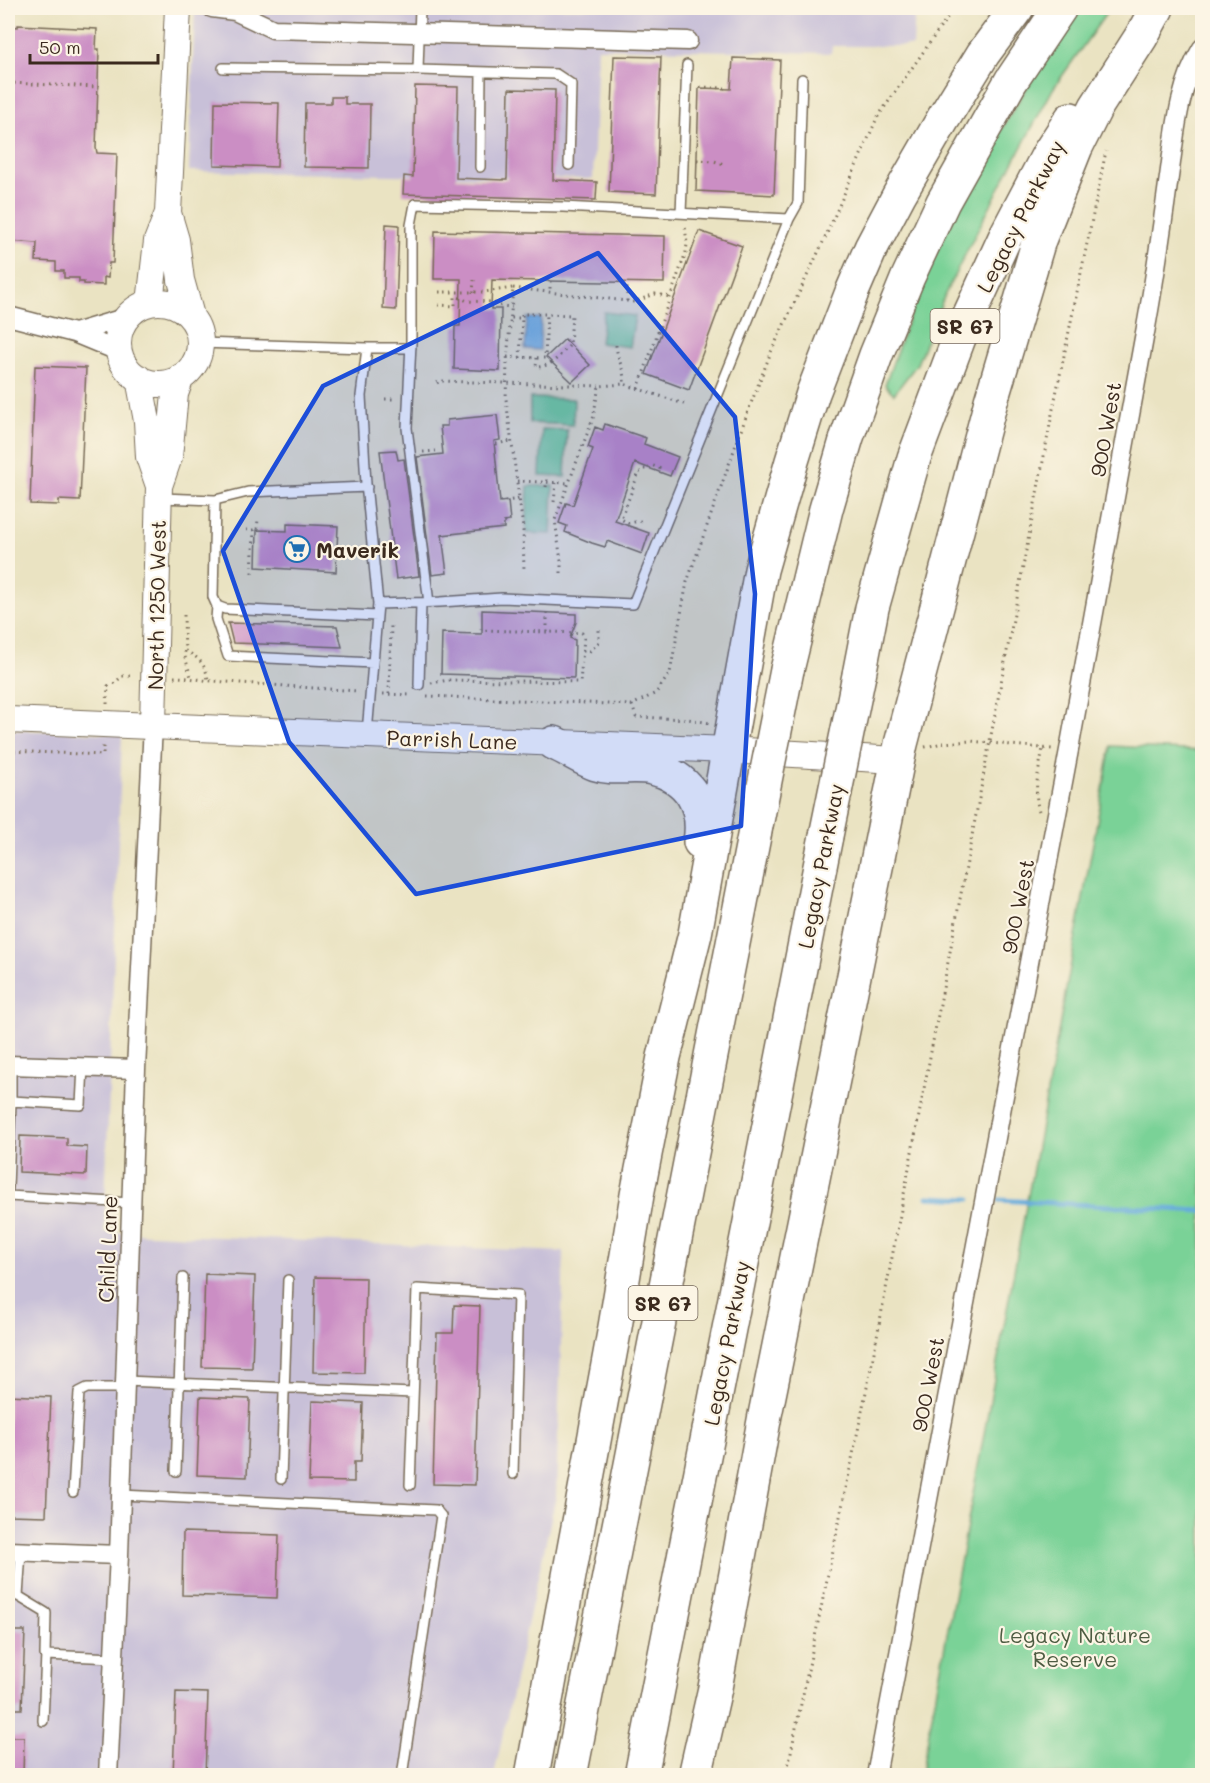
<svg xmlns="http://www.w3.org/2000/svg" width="1210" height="1783" font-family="Mali,sans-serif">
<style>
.industrial{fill:#c8c0d8}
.green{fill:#7ad297;stroke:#5a7e5a;stroke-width:1.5}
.water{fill:#65abdb;stroke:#506a7c;stroke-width:1.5}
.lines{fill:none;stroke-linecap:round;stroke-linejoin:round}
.stream{stroke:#65abdb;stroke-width:5}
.building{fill:#cb8ec4}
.lane-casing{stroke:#786b57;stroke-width:12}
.street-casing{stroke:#786b57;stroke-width:21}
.secondary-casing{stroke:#786b57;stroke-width:28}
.highway-casing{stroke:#786b57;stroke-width:36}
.path{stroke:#786b57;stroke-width:3;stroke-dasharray:1.5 4.5;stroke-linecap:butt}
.lane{stroke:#fff;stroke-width:9}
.street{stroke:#fff;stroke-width:18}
.secondary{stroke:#fff;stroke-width:26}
.highway{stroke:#fff;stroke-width:33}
.highway-bridge-casing{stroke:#786b57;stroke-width:36;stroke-linecap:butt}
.highway-bridge{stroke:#fff;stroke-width:33}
.marked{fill:#1d4ed8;fill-opacity:0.2;stroke:#1d4ed8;stroke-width:4.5;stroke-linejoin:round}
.labels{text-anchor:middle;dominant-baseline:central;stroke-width:4.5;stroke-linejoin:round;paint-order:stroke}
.shield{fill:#fcf5e5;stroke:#75675a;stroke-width:1.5}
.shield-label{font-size:20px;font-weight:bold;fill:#3b2a1e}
.street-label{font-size:21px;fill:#3b2a1e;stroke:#fcf5e5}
.poi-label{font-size:21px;font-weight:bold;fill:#3b2a1e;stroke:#fcf5e5;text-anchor:start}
.park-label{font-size:21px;fill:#4e5c42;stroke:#fcf5e5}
</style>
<rect width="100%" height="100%" fill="#fcf5e5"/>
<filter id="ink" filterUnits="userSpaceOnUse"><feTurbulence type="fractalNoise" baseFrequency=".0167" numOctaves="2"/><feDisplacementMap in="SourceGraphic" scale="12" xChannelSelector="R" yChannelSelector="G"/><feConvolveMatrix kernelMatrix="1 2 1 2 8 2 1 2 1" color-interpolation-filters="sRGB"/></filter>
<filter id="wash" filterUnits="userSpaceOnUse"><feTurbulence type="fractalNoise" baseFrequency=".008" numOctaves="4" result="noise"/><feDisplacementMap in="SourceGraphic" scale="24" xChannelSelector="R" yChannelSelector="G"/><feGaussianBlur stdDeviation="1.35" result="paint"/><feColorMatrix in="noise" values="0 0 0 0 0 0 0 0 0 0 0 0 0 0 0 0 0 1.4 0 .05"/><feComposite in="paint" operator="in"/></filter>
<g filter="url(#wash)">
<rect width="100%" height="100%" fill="#eae3c2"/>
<path class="industrial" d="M195,8H915L913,46H832L831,53L598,48L593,179L189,171Z
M8,730L122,734L104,1232L564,1252L556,1496L494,1775L8,1776Z"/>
<path class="green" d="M1078,8H1110L1053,89L1002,183L946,292L917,364L894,394L885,385C903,333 921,282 946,232C984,154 1030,80 1078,8Z
M604,312L635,316L630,347L600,343Z
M530,398L574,399L573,425L530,423Z
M542,429L567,430L565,477L540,476Z
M528,486H553L551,534L526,533Z
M1111,746L1202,751V1775H921Z"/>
<path class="water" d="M527,318H541L540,350L525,349Z"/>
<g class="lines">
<path class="stream" d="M928,1197L970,1199
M999,1200L1202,1211"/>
</g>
<g id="blocks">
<path class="building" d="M18,25L97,29L96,49H99L96,148L97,153L117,154L113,263H109L108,278L104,277V285L84,284V282H79V278H64V271H56V262L36,261L37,243L8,241V137H12L14,99H8V26L18,27Z
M614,56L661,57L656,194L609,192Z
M733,58L780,60L774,195L696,191L699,88L731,89Z
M415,86L458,87L456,178L503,180V179H507L509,89L555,90L553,180L597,182L596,200L403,194L404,176L413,177Z
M331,97H345V104H370L369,168L304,167L305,103H331Z
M215,102L279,103L277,167L214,165Z
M386,224L399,225L396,310L383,309Z
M435,231L665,236L664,283L492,280L491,309H501L500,371L454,369L455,326H460L461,279H434Z
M699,231L742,246L689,390L646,374Z
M565,339L590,365L572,382L546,357Z
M35,366L86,368L80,501L59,500V505L30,504Z
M497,415L500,440L494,441L500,502L508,501L510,521L504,522V528L442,535L447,573L432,575L417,457L443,454L440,426H447V420Z
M605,424L646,438L644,444L678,457L670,476L635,463L615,521L649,533L642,554L607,541L605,547L592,543L565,532L567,526L559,523L566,503L573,505L593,449L588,447L595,427L603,430Z
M396,450L398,460L404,459L419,576L396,579L380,451Z
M287,524L338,526L336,572L256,567L257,530L287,531Z
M482,610L576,614V622L570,638L575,640L574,678L441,674L442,633L482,634Z
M228,623L337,626L342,647L233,643Z
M20,1136L67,1138V1146L87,1147L86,1175L19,1172Z
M205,1274L255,1276L252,1368L202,1367Z
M315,1277L366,1278L364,1373L313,1372Z
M454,1305L480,1306L475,1485L433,1484L437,1333H453Z
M8,1395L51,1397L46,1516L8,1515Z
M200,1397L250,1399L247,1477L197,1475Z
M312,1401L363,1403L361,1462H354V1482L309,1481Z
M183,1532L279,1535L277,1598L182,1595Z
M8,1631H25L22,1709H8Z
M176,1692L208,1693L205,1776H173Z
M8,1737H24L23,1776H8Z"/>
</g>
</g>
<g filter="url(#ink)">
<use href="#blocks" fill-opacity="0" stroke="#786b57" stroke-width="1.5"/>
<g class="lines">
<defs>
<path id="lane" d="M420,8L418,70L556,74L571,84L569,165
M223,68L418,70
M480,167L481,72
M681,213L687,65
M200,343L367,348L361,396L366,484L378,604
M367,348H411
M161,498L215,500L213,597L217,606L225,609L377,616
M215,500L248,492L367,487
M429,603L407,428L411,343V225L415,204L563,207L789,219
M217,606L216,619L228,656L373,663
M419,685L421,603
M367,733L378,604L440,602L502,598L633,604L789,219L798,203L802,79
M8,1101H11V1065
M8,1188L11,1101L81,1105L83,1067
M8,1196L131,1203
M125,1381L413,1393
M176,1471L183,1278
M281,1479L288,1280
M410,1485L417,1289L518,1295L513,1474
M73,1492L79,1392L87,1388H125
M121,1495L436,1510L441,1516L402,1776
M8,1595L18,1596L21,1552
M18,1596L46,1613L45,1655L114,1658
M43,1721L46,1655"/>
<path id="street" d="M212,8L235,11L273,29L688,41
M8,316L74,333L120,352
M74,333L127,317
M8,1065L136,1069
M8,1551L119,1555
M108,1776L119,1555L136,1069L153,725
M876,1776L1069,750L1144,338C1154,286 1161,235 1168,184C1175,138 1177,88 1202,48"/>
<path id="secondary" d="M168,213L176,240L181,280L191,316
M118 343a41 41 0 1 1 82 0a41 41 0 1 1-82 0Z
M150,303L157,241L168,213L178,8
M139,378L147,421L149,457L159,486
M8,720L728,750L896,760
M153,725L159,486L169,457L175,394L181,377"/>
<path id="highway" d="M787,670L826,509L847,437L876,355L908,277L943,202L1011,81L1060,8
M859,675L872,608L914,458L959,338L1007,233L1049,153L1071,119
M554,743C568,749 582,759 596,764C614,770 635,764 652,768C690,777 706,806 700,842
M532,1776L615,1327L637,1195L664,1057L695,934L761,570L792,461L813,393L852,292L871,248L899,195L943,119L983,54L1017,8
M570,1776L755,831
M641,1776L826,836
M695,1776L715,1688L765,1415L901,744L991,401L1039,240L1076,147L1096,107L1141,37L1157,8"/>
</defs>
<use href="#lane" class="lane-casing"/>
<use href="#street" class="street-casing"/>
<use href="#secondary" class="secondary-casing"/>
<use href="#highway" class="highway-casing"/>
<path class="path" d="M8,83L100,87
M700,87L725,88
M697,160L714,161L724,164
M550,281V293
M513,288L627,301L634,302L655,294L671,297
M439,292H484L513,288L507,361L506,399L523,528L524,572
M473,293L474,280
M627,301V283
M438,305L455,306V297L461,298L467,301L492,302L501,306L512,307
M616,345C617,359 625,370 624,384
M507,357L545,358L547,314H522V318H511
M520,358L522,318
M537,358L536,367C552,367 560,355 570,345L572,315L547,314
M437,383L440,381L599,386
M638,389L686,252L687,244L685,225
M385,399H397
M496,444L511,441
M423,452L436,451
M517,481L569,483
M546,487L547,478
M505,501L519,499
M554,502L556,483
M641,521L628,523L621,519L639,472H641L643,469H649L651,465L661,469
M246,530H257L258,519
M252,573L254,530
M561,573V561L555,520L593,418L599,386L624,384L684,404
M184,615L185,657L191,677
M547,632V613
M185,651C199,657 206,665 208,680
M583,651H590L599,642V629
M174,677C187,677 199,680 212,681L358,691
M431,683L448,680L580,682L584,638L582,633L481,630V625
M383,694L412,695
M389,694L391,625
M427,696L632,705L656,693L670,673L687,582L748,411L771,352L825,238L877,118L954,8
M107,704L108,686L115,683L122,676H134
M632,705L636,717L688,719L710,723
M925,747L943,743L971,741L1052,749
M8,751L103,755V743
M1039,811C1033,790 1039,770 1043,748
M786,1776L871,1368L1052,414L1106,151"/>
<use href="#lane" class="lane"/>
<use href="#street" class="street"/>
<use href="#secondary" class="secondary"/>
<use href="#highway" class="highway"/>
<defs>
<path id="highway-bridge" d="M755,831L787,670
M826,836L859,675"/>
</defs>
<use href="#highway-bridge" class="highway-bridge-casing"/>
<use href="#highway-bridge" class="highway-bridge"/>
</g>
</g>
<path class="marked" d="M598,253L735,417L755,594L741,826L416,894L289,742L223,551L323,386Z"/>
<defs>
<symbol id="supermarket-ring" viewBox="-11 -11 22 22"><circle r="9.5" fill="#fcf5e5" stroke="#1f6fb2" stroke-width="1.5"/><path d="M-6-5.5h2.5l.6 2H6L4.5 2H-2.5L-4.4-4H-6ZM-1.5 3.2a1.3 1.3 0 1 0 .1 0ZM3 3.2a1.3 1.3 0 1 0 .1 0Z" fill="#1f6fb2"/></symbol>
</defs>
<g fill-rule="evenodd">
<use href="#supermarket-ring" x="282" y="534" width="30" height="30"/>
</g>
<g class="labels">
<g class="shield">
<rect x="930.5" y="309" width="69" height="34" rx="4.5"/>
<rect x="628.5" y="1286" width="69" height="34" rx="4.5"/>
</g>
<g class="shield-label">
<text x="965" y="326">SR 67</text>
<text x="663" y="1303">SR 67</text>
</g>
<g class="street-label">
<text transform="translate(1020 216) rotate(-63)">Legacy Parkway</text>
<text transform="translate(1105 429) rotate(-80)">900 West</text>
<text transform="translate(156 605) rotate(-89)">North 1250 West</text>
<text transform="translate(452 739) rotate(2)">Parrish Lane</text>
<text transform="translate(820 866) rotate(-79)">Legacy Parkway</text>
<text transform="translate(1017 906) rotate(-79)">900 West</text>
<text transform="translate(107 1249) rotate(-88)">Child Lane</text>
<text transform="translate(726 1343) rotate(-79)">Legacy Parkway</text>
<text transform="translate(927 1384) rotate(-79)">900 West</text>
</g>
<g class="poi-label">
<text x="316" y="549">Maverik</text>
</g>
<g class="park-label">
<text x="1075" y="1634">Legacy Nature<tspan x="1075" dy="24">Reserve</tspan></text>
</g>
</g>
<rect width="1210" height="1783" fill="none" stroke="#fcf5e5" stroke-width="30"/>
<path d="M30 54v9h128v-9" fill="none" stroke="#3b2a1e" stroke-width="3"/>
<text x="39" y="54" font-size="18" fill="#3b2a1e" stroke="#fcf5e5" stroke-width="4.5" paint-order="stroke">50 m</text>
</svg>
